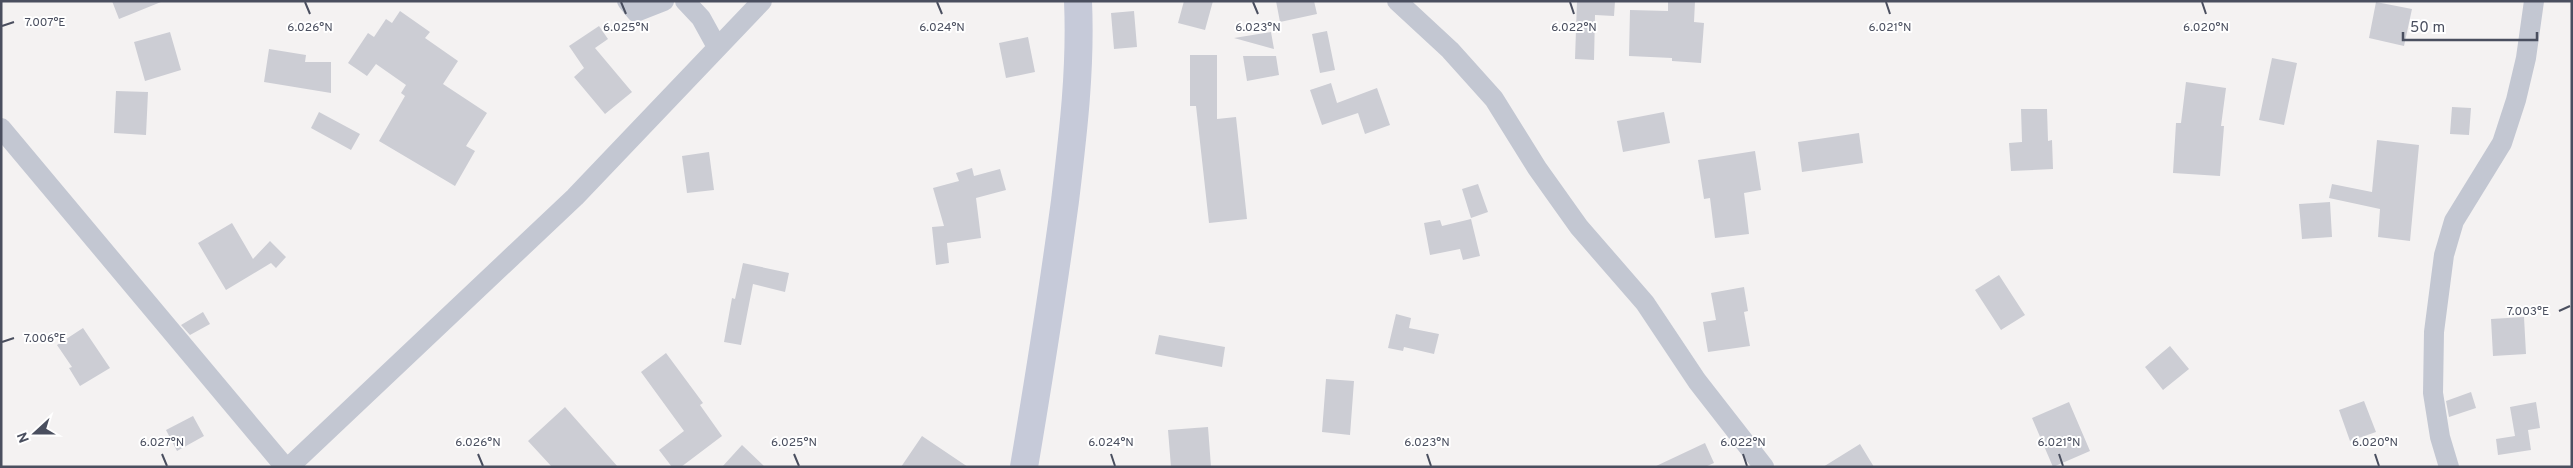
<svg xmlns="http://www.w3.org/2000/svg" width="2573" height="468" font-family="Overpass,sans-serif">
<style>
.building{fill:#cccdd4}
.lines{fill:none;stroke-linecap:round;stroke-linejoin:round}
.street{stroke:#c3c7d2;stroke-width:20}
.secondary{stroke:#c6cad9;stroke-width:28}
.ticks{fill:none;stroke:#4a4f5f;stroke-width:2}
.ticks-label{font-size:12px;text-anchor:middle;fill:#4a4f5f;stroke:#fff;stroke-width:4;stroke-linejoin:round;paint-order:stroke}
</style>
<rect width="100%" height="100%" fill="#f4f2f2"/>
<path class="building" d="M112,1H160L161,2L119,19Z
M1184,1H1213L1205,30L1178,23Z
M1276,1H1314L1317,14L1280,22Z
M1577,1H1615L1614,16L1595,15L1594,60L1575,59Z
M1668,1H1695L1694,22L1704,23L1701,63L1672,61V58L1629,56L1630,10L1668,11Z
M2376,2L2412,9L2404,46L2369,38Z
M400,11L430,32L425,38L458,61L443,84L487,113L466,146L475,151L455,186L379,141L405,96L401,93L406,85L376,64L367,76L348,63L368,33L374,37L386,19L392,23Z
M1134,11L1137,47L1114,49L1111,13Z
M599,26L608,39L595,48L632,92L605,114L574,77L584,68L569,46Z
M1327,31L1335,70L1320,73L1312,34Z
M170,32L181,70L145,81L134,42Z
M1271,32L1274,49L1234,38Z
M1028,37L1035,72L1006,78L999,43Z
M269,49L306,55L305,62H331V93L264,82Z
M1190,55H1217V119L1236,117L1247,219L1209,223L1196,106H1190Z
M1243,56H1276L1279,75L1247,81Z
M2272,58L2297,63L2284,125L2259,120Z
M2186,82L2226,88L2221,126H2224L2220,176L2173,173L2176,123H2181Z
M1331,83L1337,103L1377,88L1390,125L1365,134L1358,113L1322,125L1310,90Z
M116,91L148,92L146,135L114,133Z
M2452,107L2471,108L2469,135L2450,134Z
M2021,109H2047L2048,141L2052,140L2053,169L2011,171L2009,143L2022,142Z
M319,112L360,134L351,150L311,128Z
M1664,112L1670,143L1623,152L1617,121Z
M1859,133L1863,163L1802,172L1798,142Z
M2377,140L2419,145L2410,241L2378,237L2380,209L2329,198L2332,184L2372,192Z
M1755,151L1761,190L1744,193L1749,234L1715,238L1710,198L1704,199L1698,160Z
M709,152L714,190L687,193L682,156Z
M972,168L974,176L1000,169L1006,190L976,198L981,238L947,243L949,263L936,265L932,227L944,226L933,188L959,181L956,173Z
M1478,184L1488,212L1471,218L1462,189Z
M2330,202L2332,237L2302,239L2299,204Z
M1471,219L1480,256L1463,260L1460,249L1430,255L1424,223L1440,220L1442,226Z
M232,223L253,259L270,241L286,257L276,268L271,263L226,290L198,243Z
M743,263L789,273L785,292L753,284L741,345L724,342L732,298L735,299Z
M1999,275L2025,315L2001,330L1975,290Z
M1744,287L1748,311L1744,312L1750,346L1708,352L1703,322L1716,320L1711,293Z
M203,312L210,324L190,335L181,325Z
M1396,314L1411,318L1409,328L1439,334L1434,354L1404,347L1403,351L1388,348Z
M2524,317L2526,354L2493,356L2491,319Z
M83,328L110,368L80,386L69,368L72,367L57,345Z
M1159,335L1225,347L1222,367L1155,354Z
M2170,346L2189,369L2163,390L2145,367Z
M666,353L703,403L700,405L722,436L681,467H672L659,450L684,431L641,372Z
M1326,379L1354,381L1350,435L1322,432Z
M2471,392L2476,408L2449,417L2446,401Z
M2364,401L2376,432L2350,441L2339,410Z
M2069,402L2090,451L2053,467L2032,418Z
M2536,402L2540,428L2528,430L2531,450L2498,455L2496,439L2515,436L2510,407Z
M565,407L618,467H552L528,441Z
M193,416L204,436L177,451L166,430Z
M1208,427L1211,467H1171L1168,430Z
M922,436L968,467H901Z
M1705,443L1714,463L1705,467H1654Z
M1860,444L1874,467H1823Z
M742,445L765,467H722Z"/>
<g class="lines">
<path class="street" d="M627,1L636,12L664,1
M685,1L701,18L717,47
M1397,1L1450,50L1494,99L1537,168L1579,227L1645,303L1697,381L1764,467
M1,128L285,467
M289,467L575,197L762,1
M2449,467L2440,437L2433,393L2434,332L2444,255L2454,221L2502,143L2516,100L2526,58L2534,1"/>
<path class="secondary" d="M1024,467C1039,378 1053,290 1065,201C1073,134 1081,69 1078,1"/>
</g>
<path class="ticks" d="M305,2L310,14M621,2L626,14M937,2L942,14M1253,2L1258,14M1570,2L1574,14M1886,2L1890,14M2202,2L2206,14M2,26L14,22M2559,311L2570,306M2,342L14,338M162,454L167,466M478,454L483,466M794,454L799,466M1111,454L1115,466M1427,454L1431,466M1743,454L1747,466M2059,454L2063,466M2375,454L2379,466"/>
<g class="ticks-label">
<text x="45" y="26">7.007°E</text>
<text x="310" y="31">6.026°N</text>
<text x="626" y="31">6.025°N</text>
<text x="1574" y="31">6.022°N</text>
<text x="942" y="31">6.024°N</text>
<text x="1258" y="31">6.023°N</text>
<text x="1890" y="31">6.021°N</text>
<text x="2206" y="31">6.020°N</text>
<text x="2528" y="315">7.003°E</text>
<text x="45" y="342">7.006°E</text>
<text x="162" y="446">6.027°N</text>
<text x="478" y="446">6.026°N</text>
<text x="794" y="446">6.025°N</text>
<text x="1111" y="446">6.024°N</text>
<text x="1427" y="446">6.023°N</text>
<text x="1743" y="446">6.022°N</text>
<text x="2059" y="446">6.021°N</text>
<text x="2375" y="446">6.020°N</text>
</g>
<rect width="2573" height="468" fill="none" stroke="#4a4f5f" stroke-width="5"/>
<g transform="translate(35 433) rotate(249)" stroke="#ffffff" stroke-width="4" paint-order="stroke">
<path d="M0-4L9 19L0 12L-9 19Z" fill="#4a4f5f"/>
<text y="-8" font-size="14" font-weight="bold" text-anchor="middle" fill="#4a4f5f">N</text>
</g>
<path d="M2403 32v8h134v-8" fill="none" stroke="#4a4f5f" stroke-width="2.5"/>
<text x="2410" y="32" font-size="15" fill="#4a4f5f" stroke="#ffffff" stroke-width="4" paint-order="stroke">50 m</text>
</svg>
